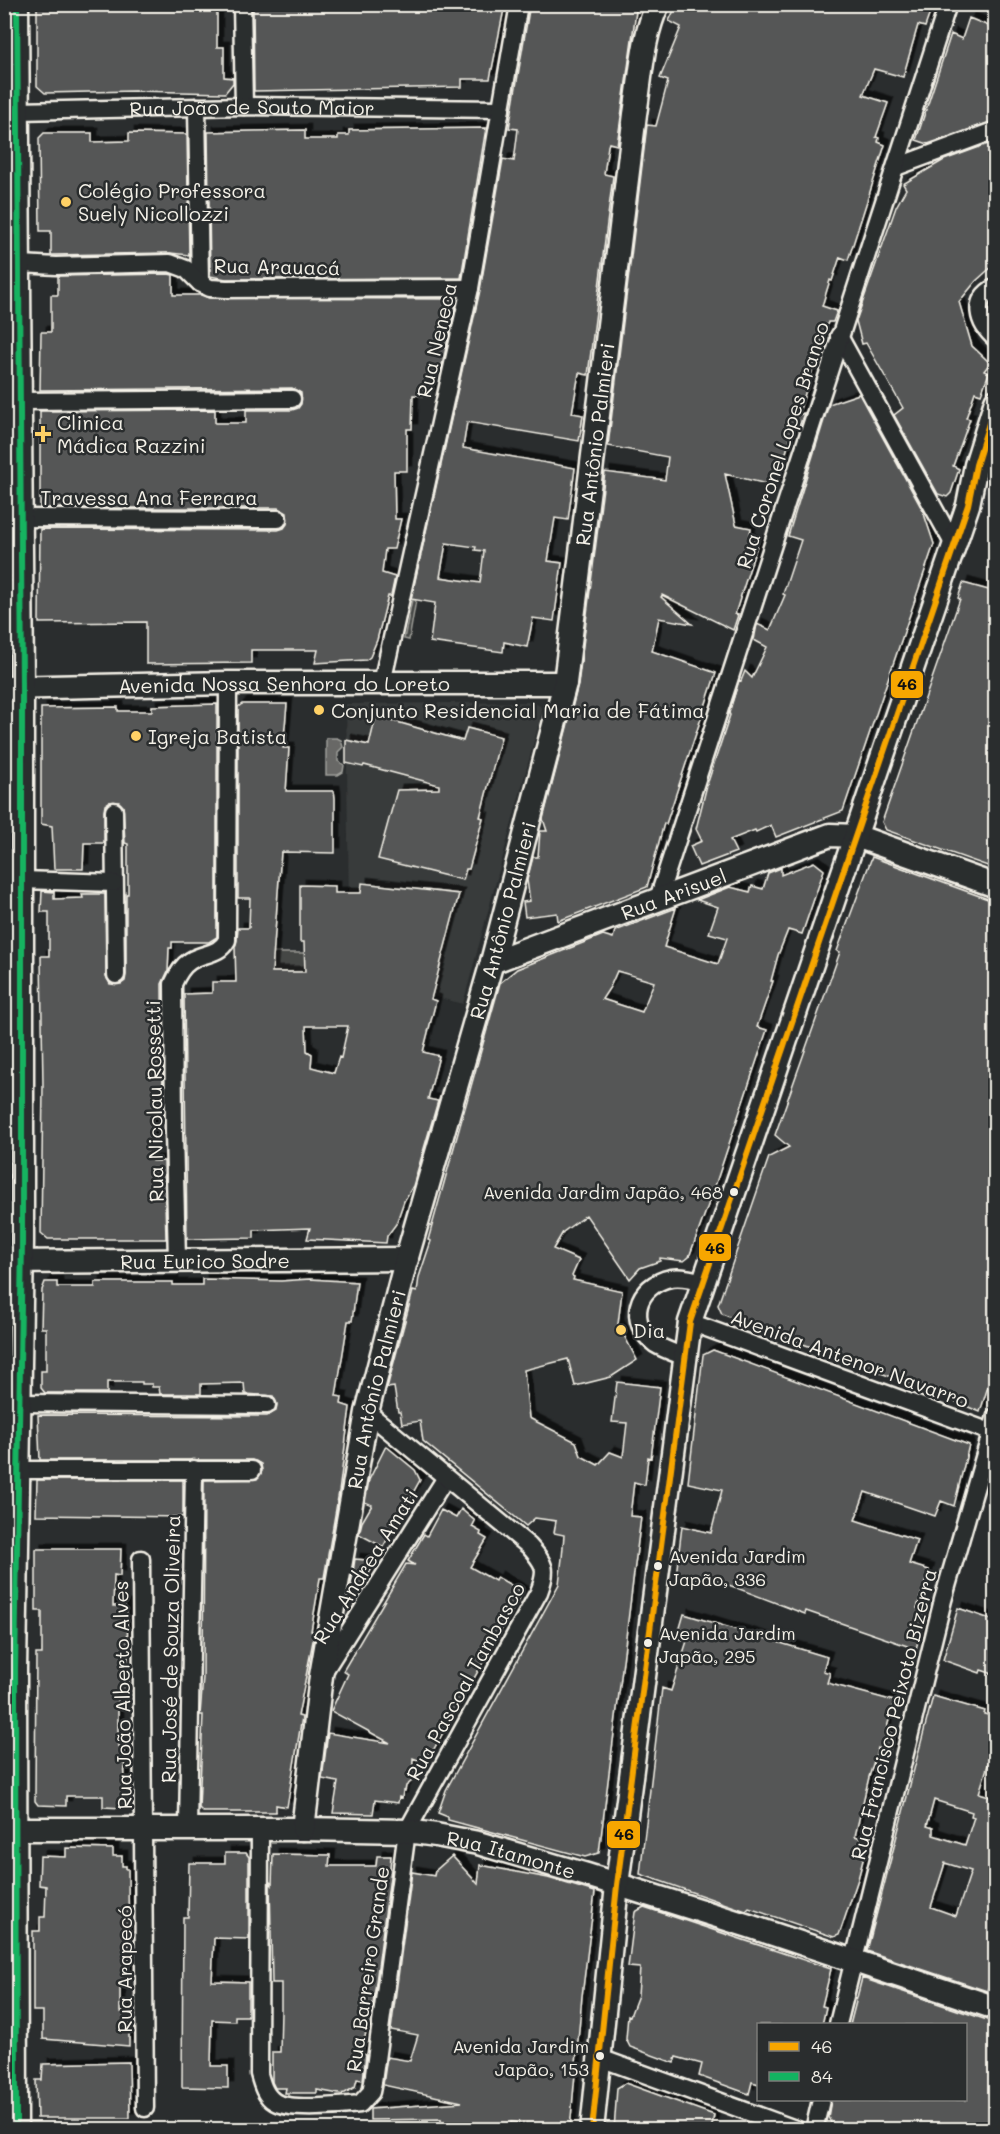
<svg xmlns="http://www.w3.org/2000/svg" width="1000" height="2134" font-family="Mali,sans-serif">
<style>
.built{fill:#373a3a}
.green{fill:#444645;stroke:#9c9c96;stroke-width:1.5}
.water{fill:#676866;stroke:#9f9f9a;stroke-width:1.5}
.building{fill:#555756;stroke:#f4f1e8;stroke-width:1.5;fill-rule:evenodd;filter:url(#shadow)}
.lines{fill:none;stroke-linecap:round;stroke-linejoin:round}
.street-casing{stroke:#f4f1e8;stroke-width:21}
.secondary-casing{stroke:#f4f1e8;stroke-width:27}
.street{stroke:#2a2d2e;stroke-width:16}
.secondary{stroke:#2a2d2e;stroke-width:22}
.bus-1-casing{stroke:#2a2d2e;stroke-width:10}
.bus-2-casing{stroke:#2a2d2e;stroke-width:10}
.bus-1{stroke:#f7a600;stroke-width:6}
.bus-2{stroke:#13b361;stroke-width:6}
.poi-dot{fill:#ffd166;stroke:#2a2d2e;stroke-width:2}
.bus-dot{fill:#f4f1e8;stroke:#2a2d2e;stroke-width:2}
.labels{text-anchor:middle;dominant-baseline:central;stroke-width:5;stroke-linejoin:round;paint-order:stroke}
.bus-label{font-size:18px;fill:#f4f1e8;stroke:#2a2d2e;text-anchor:end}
.street-label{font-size:20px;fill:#f4f1e8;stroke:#2a2d2e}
.poi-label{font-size:20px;fill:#f4f1e8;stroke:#2a2d2e;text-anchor:start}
.line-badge{stroke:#2a2d2e;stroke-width:2}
.pale-badge-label{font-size:16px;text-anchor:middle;font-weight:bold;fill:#111}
</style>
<defs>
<filter id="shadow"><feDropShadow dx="5.5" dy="-5.5" stdDeviation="0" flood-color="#0009"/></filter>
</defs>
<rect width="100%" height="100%" fill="#2a2d2e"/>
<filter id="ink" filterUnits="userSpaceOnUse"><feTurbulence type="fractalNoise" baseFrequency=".0167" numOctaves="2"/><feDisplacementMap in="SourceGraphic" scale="12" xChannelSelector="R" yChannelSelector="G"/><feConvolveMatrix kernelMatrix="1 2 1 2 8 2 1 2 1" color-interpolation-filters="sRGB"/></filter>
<g filter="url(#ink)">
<path class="built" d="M529,702L535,703L540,706L542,712L463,1004L350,975L346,704Z"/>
<path class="green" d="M995,292V324L986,317V300Z
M412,600H416L409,640L404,639Z
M273,953H311V971L271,972Z"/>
<path class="water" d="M326,738H337L341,740L343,747L338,752V761L344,765L343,772L338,775H326Z"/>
<path class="building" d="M37,4H217V47H224V77L233,78V83L225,93L134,91L45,93L37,86Z
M253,4H505L490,79H462V87L254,91Z
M530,4H637L617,145L609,143L608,146L604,174L613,176L588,375L579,373L572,413L583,415L579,441L467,422L463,448L575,468L568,520L555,518L548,561L562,563L554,621L533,618L527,647L504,642L503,652L430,642L435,603L411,599L480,290L503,159L514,161L518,129L509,128ZM446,543L476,547L475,550L484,551L480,583L440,577Z
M677,4H933L925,27L918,25L903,77L874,69L863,95L888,103L876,137L879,138L878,142L885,145L848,260L840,257L832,281L830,280L822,306L837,311L833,322H828L798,415L804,413L799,427L794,428L775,486L725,474L736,525L751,528L749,540L758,542L735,614L738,615L733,630L662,595L661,597L692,624L659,618L652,651L716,673L666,824L664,823L647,887L558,921L557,913L525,917L523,902L530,901L527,880L533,857H538L540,831H547L543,819L578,685L605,472L665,480L668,457L608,446L647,125L656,126L668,81L660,78L681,27L669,21Z
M969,18L996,29V120L928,144L916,140L951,34L962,39Z
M486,128L461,278L226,279L210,276L208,132L305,130V139H338V135H349V130Z
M44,133H92V142L129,141V133L187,134L189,255L170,253L51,255V231H40L39,138Z
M996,141V263L976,281L959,302L972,346L990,363L984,371L989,373L981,394L975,392L966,418L970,419L953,466L959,469L951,493L947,497L938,494L894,415L903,408L866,343L862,344L856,321L896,207L906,189L903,184L944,160Z
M168,274L173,275V295H201L209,298L457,299L441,370L436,369L429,396L413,395L412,429H407V471H394L395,519H401L394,549H385L382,573L395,577L391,596H388L377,640L370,657L366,660L315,663L318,650H251V663L146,664V622L39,623L40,529L278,530L284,528L287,524V513L278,508H40V411L215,410V423H246V410H292L298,408L301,404V393L292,388L40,390L41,332H51V295H58V276Z
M859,394L923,511L934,544L843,811L776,837L771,825L756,832L755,830L730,840L736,852L699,866L690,846L702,841L696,829L707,785L730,715L729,713L739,680L741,681L745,671L752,678L767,647L754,640L757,624L770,630L785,595L783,594L801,540L788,536L829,404Z
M963,583L996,592V869L886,830L882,822L960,599L958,598Z
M217,704V937L209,942H172V948H169L168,971L162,984L163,1114H152V1161H164L166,1239H48L41,1233L43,1086L41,956H49V912H41L42,891L54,892V899L83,898L82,894H105L106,976L110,984H121L125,981L126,975V894H128V844L125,843L123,806L119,802H109L105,805L104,811V843H84L83,869H54L52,826L41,824V708L118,707V711H152V706Z
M242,704H287L283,748H289L286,791H334L335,798V853L281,852L272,972H305L304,942H300V885L335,886V893H361L362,883L459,894L431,999L436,1001L423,1052L439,1056L428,1099L438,1101L413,1186L404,1201L396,1224L387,1236L386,1243L307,1239L310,1228L254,1230V1238L187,1239L184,994L212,993V982H236L235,947L237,940L238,928H249L250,898H238V707ZM306,1026H348L341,1058L339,1057L334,1073L311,1067L312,1054L307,1051Z
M376,716L463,741L467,728L501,737L480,817L483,818L469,869H466L463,880L378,859L397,790L439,789V785L364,765L363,767L346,763V740L369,745Z
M872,857L996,902V1361L980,1412L952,1400L953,1395L923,1385L921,1388L779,1335L778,1337L722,1314L718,1305L769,1157L789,1147L775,1135L840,952L837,951Z
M814,862L824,870L802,934L788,930L778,955L771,981H773L757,1027L767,1030L714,1189L689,1257L684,1261L660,1258V1261L640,1268L630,1279L586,1215L563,1232L553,1249L579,1260L572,1276L574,1277L573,1280L622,1291L618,1324L637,1360L611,1377L575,1386L568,1359L524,1370L529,1418L576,1442L581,1456L598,1465L610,1452L623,1457L627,1423L612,1422L617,1382L660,1387L651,1458L648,1457L645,1485L634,1482L630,1516L641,1517L599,1853L585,1857L448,1820V1817L438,1813L446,1790L559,1584L562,1558L564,1535L554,1533L556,1521L535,1518L526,1526L423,1441L420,1421L402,1424L400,1412H398L394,1387L387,1388L413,1291L417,1292L419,1277L431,1241L428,1240L500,983L517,969L603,935L613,938L615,931L676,908L664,947L718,964L727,938L709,933L718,907L697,900L730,887L750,892L752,886L763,889L768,873L781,868V875ZM617,971L654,982L642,1012L602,999L610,987Z
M202,1279L281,1281L310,1279L357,1282L352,1321H348L336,1396L342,1397L341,1404L350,1407L339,1492L324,1578H320L311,1631H315L298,1716L302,1717L287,1807L276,1805V1812H203L199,1808L203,1715H200L203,1677L204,1480L257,1479L262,1471L261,1464L252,1460H40L38,1415L267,1416L276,1411L277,1404L273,1396L245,1394L244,1383L201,1384V1394H160L159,1387H152V1384H142V1382H107V1393H45L41,1388V1371H46V1328H41L42,1290L45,1282H57V1287H95V1282H173V1285H202Z
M713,1350L969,1445L954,1506L941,1501L935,1516L865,1492L855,1520L917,1540L909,1564L929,1570L917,1608L926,1611L916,1649L806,1611L805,1614L713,1579L676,1576L682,1526L711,1533L722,1490L688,1483L703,1355Z
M386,1446L415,1470L420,1480L383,1547L359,1534L362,1522L372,1505L365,1502L369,1480Z
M37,1480H183V1517L36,1515Z
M461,1509L475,1521L472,1527L481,1532L480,1535L487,1539L470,1567L495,1581L497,1577L523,1592L431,1754L427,1752L423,1762L413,1758L412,1781L406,1786L405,1791H403L402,1798L399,1797L398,1803L375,1800L373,1814L333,1813L338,1782L322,1779L328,1733L390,1743L331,1711L348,1674L343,1671L406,1564L415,1565L408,1561L424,1534L427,1536L441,1510L456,1518Z
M36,1549H121L120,1576L114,1575L113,1606H125L127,1614L129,1698H118V1746H124L125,1786H129V1804L123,1808L103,1807V1796H66V1806L38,1805L35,1801L36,1654H42V1611H36Z
M355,1559L376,1561L360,1590L351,1585Z
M958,1608L996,1621V1675L981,1670L980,1673L943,1660Z
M684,1614L827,1657L823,1671L830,1673L827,1683L894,1701L886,1731L894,1734L889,1752L878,1748L869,1777L855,1836L868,1841L858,1879L839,1935L834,1937L749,1908L746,1911L640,1874L662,1688L671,1691L687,1641L677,1638Z
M933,1696L985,1711L984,1714L996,1717V1740L979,1793L996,1798V1967L987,1991L867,1951ZM934,1800L972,1812L971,1816L974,1817L965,1845L933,1835V1828L927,1826ZM945,1863L971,1871L956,1916L931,1907Z
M66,1848L113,1849V1856H122V1866H126V1869H128L129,1985H120V2012H129V2046L43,2039V2011H33V1931H40V1917H45L46,1886L39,1885L40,1856L66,1857Z
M225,1853H246L249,1857V1939L214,1938L212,1981L248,1982V2016H235V2021L212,2020L211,2066H228V2088L182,2087L183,1917H188L189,1863H225Z
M273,1854L330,1855L329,1866H376L377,1856H391L390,1868L391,1869L370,2027L367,2026L362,2053L366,2054L363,2080L357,2079L355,2087L345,2093L339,2094L317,2090V2093H285L286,2088H275L272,2082V2052H280L281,2011V1983H272L270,1882L272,1885Z
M452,1856L478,1884L480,1865L548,1878L595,1892L582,1996L570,2129L511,2122L510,2130H441V2119L370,2120V2109L462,2102L383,2085L387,2057L410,2061L418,2035L391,2030L412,1872L434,1876L435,1871Z
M644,1907L831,1969L822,2006L826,2007L822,2025H759V2084L752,2082L749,2094L699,2076L702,2064L676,2057L674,2063L630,2047L626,2039L628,2015L630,2016L638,1995L640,1968L628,1967L635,1912Z
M862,1978L996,2023V2130H846L832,2125L828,2117L831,2100H966V2025H850Z
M129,2062L130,2118H37L36,2080H42L43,2064Z
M625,2083L714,2115L711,2130H614L617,2088Z"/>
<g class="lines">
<defs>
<g id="street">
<path d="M242,4L244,106"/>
<path d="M197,107L200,283"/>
<path id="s1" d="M18,111L244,106L501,109"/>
<path d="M896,167L996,130"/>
<path d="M4,263L56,266L170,263L186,269L200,283L210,288L226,289L470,288"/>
<path d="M996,287C970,299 978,324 996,339"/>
<path d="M839,336L954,545"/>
<path d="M4,397L21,401L292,399"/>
<path d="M21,518L278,519"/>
<path d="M382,683L470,288L519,4"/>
<path d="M114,811L116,975"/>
<path d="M22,880L114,883"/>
<path d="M658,899C753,600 851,302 948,4"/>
<path d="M177,1261L174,1131L173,984C177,975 182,966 190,961C204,952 218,956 227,940L228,683"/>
<path d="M690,1322L996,1434"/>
<path d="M685,1357C675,1353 665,1350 655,1344C626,1322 636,1285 671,1278C682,1276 693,1279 703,1282"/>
<path d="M20,1403L267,1405"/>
<path d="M19,1470H252"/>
<path d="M141,1559L145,2108"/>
<path d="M326,1668L445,1479"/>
<path d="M188,1829L194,1469"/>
<path d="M260,1829L259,2074C262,2085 265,2096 275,2102C290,2111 343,2106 360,2104L371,2092L373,2082L407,1831L539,1592C548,1569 545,1564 529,1546L367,1412"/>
<path d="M838,2024L943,1600L996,1416"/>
<path d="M600,2058L798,2130"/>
<path d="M814,2130L821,2100"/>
</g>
<g id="secondary">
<path id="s2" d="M4,688L228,683H565"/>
<path id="s3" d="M492,962L830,835L856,836L996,886"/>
<path id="s4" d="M4,1262L407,1259"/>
<path id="s5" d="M4,1829H303L407,1831L436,1835L478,1843L587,1875L749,1926L996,2008"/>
<path id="s6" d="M303,1829L321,1676L367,1412L407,1257L492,962L565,683L635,114C641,78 642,37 658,4"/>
<path d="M16,2130L15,1670L22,1242V688L17,4"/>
<path d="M592,2130L617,1885L690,1322L968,505L976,465L996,401"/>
</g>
</defs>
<use href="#street" class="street-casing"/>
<use href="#secondary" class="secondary-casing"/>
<use href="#street" class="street"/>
<use href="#secondary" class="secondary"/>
<defs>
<path id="bus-1" d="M592,2130L617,1885L690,1322L968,505L976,465L996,401"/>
<path id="bus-2" d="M16,2130L15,1670L22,1242V688L17,4"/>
</defs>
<use href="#bus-1" class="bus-1-casing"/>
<use href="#bus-2" class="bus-2-casing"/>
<use href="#bus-1" class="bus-1"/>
<use href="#bus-2" class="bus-2"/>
</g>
</g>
<g class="poi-dot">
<circle cx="66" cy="202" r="6"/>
<path d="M40 425h6v6h6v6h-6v6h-6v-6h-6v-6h6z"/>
<circle cx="319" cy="710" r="6"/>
<circle cx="136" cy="736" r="6"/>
<circle cx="621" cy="1330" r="6"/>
</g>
<g class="bus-dot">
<circle cx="734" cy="1192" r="5"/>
<circle cx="658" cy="1566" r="5"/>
<circle cx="648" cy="1643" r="5"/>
<circle cx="600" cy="2056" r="5"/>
</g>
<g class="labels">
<g class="bus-label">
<text x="723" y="1192">Avenida Jardim Japão, 468</text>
<text x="669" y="1556" text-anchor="start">Avenida Jardim<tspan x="669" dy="23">Japão, 336</tspan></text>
<text x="659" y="1633" text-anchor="start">Avenida Jardim<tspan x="659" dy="23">Japão, 295</tspan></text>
<text x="589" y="2046">Avenida Jardim<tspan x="589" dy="23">Japão, 153</tspan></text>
</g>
<g class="street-label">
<text stroke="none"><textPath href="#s1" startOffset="234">Rua João de Souto Maior</textPath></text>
<text transform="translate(277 266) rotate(1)">Rua Arauacá</text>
<text transform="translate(436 340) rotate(-77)">Rua Neneca</text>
<text stroke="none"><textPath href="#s6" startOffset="1418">Rua Antônio Palmieri</textPath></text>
<text transform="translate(782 445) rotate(-72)">Rua Coronel Lopes Branco</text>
<text x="149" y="497">Travessa Ana Ferrara</text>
<text stroke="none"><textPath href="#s2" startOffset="280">Avenida Nossa Senhora do Loreto</textPath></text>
<text stroke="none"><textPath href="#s3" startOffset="194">Rua Arisuel</textPath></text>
<text stroke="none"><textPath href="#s6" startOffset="932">Rua Antônio Palmieri</textPath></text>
<text transform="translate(154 1101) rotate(-91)">Rua Nicolau Rossetti</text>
<text stroke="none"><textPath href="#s4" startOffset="201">Rua Eurico Sodre</textPath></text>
<text transform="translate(850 1358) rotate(20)">Avenida Antenor Navarro</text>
<text stroke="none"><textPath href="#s6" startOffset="446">Rua Antônio Palmieri</textPath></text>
<text transform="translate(365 1566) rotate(-58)">Rua Andrea Amati</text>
<text transform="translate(170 1649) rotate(-89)">Rua José de Souza Oliveira</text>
<text transform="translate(465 1681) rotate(-61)">Rua Pascoal Tambasco</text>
<text transform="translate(122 1695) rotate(-91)">Rua João Alberto Alves</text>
<text transform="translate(893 1714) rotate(-76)">Rua Francisco Peixoto Bizerra</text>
<text stroke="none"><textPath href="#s5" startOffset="510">Rua Itamonte</textPath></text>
<text transform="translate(124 1969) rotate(-90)">Rua Arapecó</text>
<text transform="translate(367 1969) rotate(-82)">Rua Barreiro Grande</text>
</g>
<g class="poi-label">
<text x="78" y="190">Colégio Professora<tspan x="78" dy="23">Suely Nicollozzi</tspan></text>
<text x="57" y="422">Clinica<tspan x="57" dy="23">Mádica Razzini</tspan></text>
<text x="331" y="710">Conjunto Residencial Maria de Fátima</text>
<text x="148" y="736">Igreja Batista</text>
<text x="633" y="1330">Dia</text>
</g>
</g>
<g class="line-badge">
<rect x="890" y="670" width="34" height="29" rx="6" fill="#f7a600"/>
<rect x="698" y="1233" width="34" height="29" rx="6" fill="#f7a600"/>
<rect x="606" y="1820" width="35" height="29" rx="6" fill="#f7a600"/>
</g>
<g class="pale-badge-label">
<text x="907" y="690">46</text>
<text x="715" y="1254">46</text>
<text x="624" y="1840">46</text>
</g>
<rect width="1000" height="2134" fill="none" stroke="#2a2d2e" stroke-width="24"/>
<rect x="12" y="12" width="976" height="2110" fill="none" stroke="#f4f1e8" stroke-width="2" filter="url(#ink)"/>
<rect x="757" y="2023" width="210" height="78" fill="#2a2d2e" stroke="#7b7b78" stroke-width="1.5"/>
<rect x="769" y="2042" width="30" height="9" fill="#f7a600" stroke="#7b7b78" stroke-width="1.5"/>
<text x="811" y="2053" font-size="18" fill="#f4f1e8">46</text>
<rect x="769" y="2072" width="30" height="9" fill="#13b361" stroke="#7b7b78" stroke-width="1.5"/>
<text x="811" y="2083" font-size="18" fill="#f4f1e8">84</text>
</svg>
